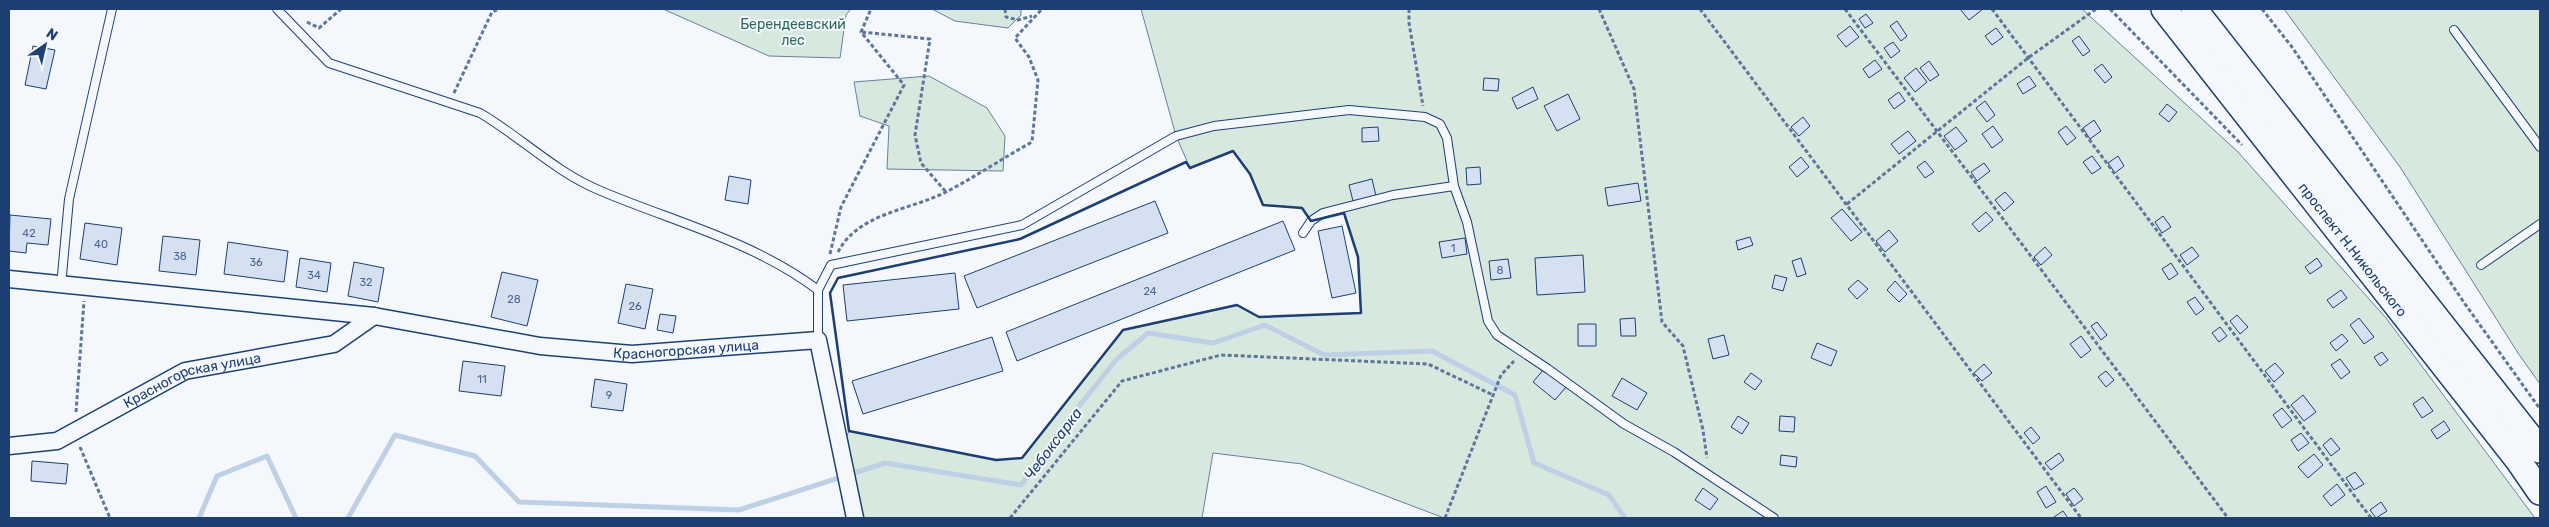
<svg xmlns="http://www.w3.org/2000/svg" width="2549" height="527" font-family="Rubik,sans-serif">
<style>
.green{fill:#d7e8df;stroke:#687fa3}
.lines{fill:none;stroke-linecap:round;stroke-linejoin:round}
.stream{stroke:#bed0e5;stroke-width:5}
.building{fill:#d5e0f0;stroke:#1d3f73}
.lane-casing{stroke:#1d3f73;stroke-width:10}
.street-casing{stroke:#1d3f73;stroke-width:19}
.primary-casing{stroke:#1d3f73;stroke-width:28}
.path{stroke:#5e769c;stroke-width:3;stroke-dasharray:4 2.5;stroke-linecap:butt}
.lane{stroke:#f4f7fb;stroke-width:8}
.street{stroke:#f4f7fb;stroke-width:16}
.primary{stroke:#f4f7fb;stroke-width:25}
.wall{stroke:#1d3f73;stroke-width:2.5}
.labels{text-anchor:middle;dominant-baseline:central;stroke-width:4;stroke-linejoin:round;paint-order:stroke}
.number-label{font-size:11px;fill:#4b6792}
.park-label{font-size:14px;fill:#2c6c60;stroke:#f4f7fb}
.street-label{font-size:14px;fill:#1d3f73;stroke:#f4f7fb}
.water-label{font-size:15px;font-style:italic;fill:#1d3f73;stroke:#f4f7fb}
</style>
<rect width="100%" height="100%" fill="#f4f7fb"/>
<path class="green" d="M663,9H851L846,15L840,58L769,56Z
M932,9H1021V15L1008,28L955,21Z
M1141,9H2082L2238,152L2386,318L2535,518H1444L1302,464L1213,453L1202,518H855L841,449L849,431L996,460L1022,458L1123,330L1237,305L1259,317L1361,313L1358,257L1344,213L1311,221L1302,208L1263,205L1250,174L1233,151L1190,168L1176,136Z
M2284,9H2540V384L2518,353L2400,167Z
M929,76L987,108L1005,136L1003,171L887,169L889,126L860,116L854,82Z"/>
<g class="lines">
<path class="stream" d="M199,518L217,476L267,456L296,518
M348,518L395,435L475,456L519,502L739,510L885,463L1021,485L1068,420L1116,360L1148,333L1213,343L1265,325L1324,355L1432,351L1515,395L1534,463L1609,495L1625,518"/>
</g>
<path class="building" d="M1960,9H1983L1969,20Z
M1866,14L1873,23L1865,28L1859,19Z
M1897,21L1907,36L1901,41L1890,26Z
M1850,26L1859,37L1846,47L1837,36Z
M1996,28L2003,37L1992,45L1985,36Z
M2079,36L2090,51L2083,56L2072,41Z
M1893,42L1900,51L1891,58L1884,48Z
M33,46L55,50L46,89L25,85Z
M1875,60L1882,69L1869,78L1863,69Z
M1929,61L1939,75L1930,81L1920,68Z
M2102,64L2112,77L2105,83L2094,70Z
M1916,68L1927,82L1915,92L1904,78Z
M2029,76L2036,86L2023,94L2017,84Z
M1484,78L1499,79L1498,91L1483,90Z
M1533,87L1538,99L1517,109L1512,98Z
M1899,92L1905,101L1894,109L1888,100Z
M1568,94L1580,119L1557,131L1544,106Z
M1985,101L1995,115L1987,122L1976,108Z
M2167,104L2177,112L2169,122L2159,114Z
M1803,117L1810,126L1799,136L1791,127Z
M2094,120L2101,131L2090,139L2083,128Z
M1993,126L2003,140L1992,148L1982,134Z
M2066,126L2076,138L2067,145L2058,132Z
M1378,127L1379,141L1362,142V128Z
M1956,127L1967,141L1955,150L1944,136Z
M1908,131L1916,141L1899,154L1891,144Z
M2092,156L2101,168L2092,174L2083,162Z
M2118,156L2124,166L2115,173L2108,163Z
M1801,157L1809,167L1797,177L1789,167Z
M1925,161L1934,172L1925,178L1917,167Z
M1984,163L1990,171L1977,181L1971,172Z
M1480,167L1481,184L1467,185L1466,168Z
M729,176L751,180L748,204L725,200Z
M1372,179L1376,196L1353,201L1349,185Z
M1638,183L1641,201L1608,206L1605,188Z
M2005,192L2014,202L2004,211L1995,200Z
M1155,201L1168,233L977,308L964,276Z
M1842,209L1862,232L1851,241L1831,218Z
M1986,212L1993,220L1979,232L1972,224Z
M10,215L51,219L48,245L27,243L26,253L9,251Z
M2163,216L2171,227L2162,233L2155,222Z
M1283,221L1295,250L1017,361L1006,332Z
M85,223L122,228L117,265L80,259Z
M1342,226L1356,293L1332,298L1318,231Z
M1889,230L1898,241L1885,252L1876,241Z
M163,236L200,240L196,275L159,271Z
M1750,237L1753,245L1738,250L1736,241Z
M1465,238L1467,254L1442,258L1439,242Z
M228,242L288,251L284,282L224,274Z
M2045,247L2052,255L2041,265L2034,257Z
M2192,247L2199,256L2187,265L2180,255Z
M1583,255L1585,292L1537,295L1535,258Z
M300,258L331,263L327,292L296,287Z
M1801,258L1806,274L1797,277L1792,261Z
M2317,258L2322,266L2310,274L2305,267Z
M1508,259L1511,278L1491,280L1489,261Z
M354,262L384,268L378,302L348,296Z
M2171,263L2178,274L2169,280L2162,269Z
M502,272L538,280L527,326L491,317Z
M955,273L959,309L847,321L843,285Z
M1775,275L1787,278L1783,291L1772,288Z
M1858,280L1868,289L1857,299L1848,289Z
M1895,281L1907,294L1899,302L1887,290Z
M626,284L653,289L645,329L618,323Z
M2341,290L2347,298L2333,308L2327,300Z
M2195,297L2204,309L2196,315L2187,302Z
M660,314L676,316L673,333L657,330Z
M2237,315L2248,327L2240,334L2230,321Z
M1635,318L1636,336H1621L1620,319Z
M2359,318L2374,337L2364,344L2350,325Z
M2097,322L2107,335L2101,340L2091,326Z
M1578,324H1596V346H1578Z
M2220,327L2227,336L2219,342L2212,333Z
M2342,334L2348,341L2336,351L2330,343Z
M1724,335L1729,355L1713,359L1708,339Z
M2081,336L2091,350L2081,358L2070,344Z
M992,337L1003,371L863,414L852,381Z
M1817,343L1837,351L1831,366L1811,358Z
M2382,352L2388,360L2380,366L2374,357Z
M2340,359L2350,372L2341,379L2331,365Z
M463,361L505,366L501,396L459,391Z
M2275,363L2284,373L2274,382L2265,371Z
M1984,364L1992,373L1982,381L1974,373Z
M1544,369L1566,387L1555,400L1533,382Z
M2106,371L2114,380L2106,387L2098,377Z
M1751,373L1762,381L1755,390L1744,382Z
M1622,378L1647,393L1637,410L1612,396Z
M595,379L627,384L623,411L591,407Z
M2303,395L2316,412L2304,421L2291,405Z
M2423,397L2433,411L2422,418L2413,404Z
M2282,408L2292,420L2282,428L2273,415Z
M1738,416L1749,423L1742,434L1731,427Z
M1780,416L1795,417L1794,432L1779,431Z
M2444,421L2450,430L2437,439L2431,430Z
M2031,427L2040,438L2033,444L2024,433Z
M2301,433L2309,443L2298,451L2291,440Z
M2331,438L2340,449L2331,456L2323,445Z
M2059,453L2064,460L2051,470L2045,463Z
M2314,454L2323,465L2308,478L2298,467Z
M1781,455L1797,457L1796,467L1780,465Z
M32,461L68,464L66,484L31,481Z
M2355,472L2364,484L2354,490L2346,478Z
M2337,484L2345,495L2331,506L2323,496Z
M2046,486L2056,502L2046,508L2037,492Z
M1703,488L1718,499L1710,510L1695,500Z
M2074,488L2083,499L2074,506L2066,494Z
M2381,502L2387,511L2376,518L2370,510Z
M2063,511L2068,518H2054V517Z"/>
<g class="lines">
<defs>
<path id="lane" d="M277,9L329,63L480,113C521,137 555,172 601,191C674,222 753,241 818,290V340
M2454,30L2540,147
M1303,233L1311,221L1323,213L1393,195L1454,186
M2481,265L2540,224
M61,286L69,199L112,9
M818,290L831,265L1022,225L1176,136L1214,126L1349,110L1425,117L1440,124L1447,138L1454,186L1467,222L1488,321L1497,335L1548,369L1624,424L1674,452L1774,518"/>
<g id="street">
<path id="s1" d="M9,279L374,316L540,346L632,354L818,340L855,518"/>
<path id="s2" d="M9,446L57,441L185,371L334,344L374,316"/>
</g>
<g id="primary">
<path id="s3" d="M2164,9L2518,460L2540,492"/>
<path d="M2194,9L2540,450"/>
</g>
</defs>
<use href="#lane" class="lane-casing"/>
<use href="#street" class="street-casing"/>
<use href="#primary" class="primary-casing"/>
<path class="path" d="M1005,9L1006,17L1018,20L1032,16
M1409,9V23L1423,106
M1599,9L1634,89L1662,322L1683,346L1703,430L1707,458
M1700,9L2081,518
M1845,9L2228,518
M1992,9L2371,518
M2110,9L2242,145
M2262,9L2292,47L2465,304L2540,409
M307,22L319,28L341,9
M862,32L930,39L915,135L921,163L946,192
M454,93L492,12L499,9
M1847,204L2028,58L2096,9
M838,252C858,213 911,210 946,192C975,177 1003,158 1032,142L1038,80L1029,57L1015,38L1042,9
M830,254L841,207L904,85L861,32L871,9
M76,412L84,301
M80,447L110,518
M1010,518L1122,381L1221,355L1428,364L1493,395
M1445,518L1501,375L1514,361"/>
<use href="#lane" class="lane"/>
<use href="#street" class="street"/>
<use href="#primary" class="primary"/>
<path class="wall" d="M1233,151L1250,174L1263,205L1302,208L1311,221L1344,213L1358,257L1361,313L1259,317L1237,305L1123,330L1022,458L996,460L849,431L830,293L838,278L1020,239L1186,162L1190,168Z"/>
</g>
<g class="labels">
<g class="number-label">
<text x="29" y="233">42</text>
<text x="101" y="244">40</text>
<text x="1453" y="248">1</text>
<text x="180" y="256">38</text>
<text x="256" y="262">36</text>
<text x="1500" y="270">8</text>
<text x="314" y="275">34</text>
<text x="366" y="282">32</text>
<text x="1150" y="291">24</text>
<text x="514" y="299">28</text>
<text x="635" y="306">26</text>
<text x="482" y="379">11</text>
<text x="609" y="395">9</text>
</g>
<g class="park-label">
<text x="793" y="24">Берендеевский<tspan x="793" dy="16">лес</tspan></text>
</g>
<g class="street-label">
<text stroke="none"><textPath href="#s3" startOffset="306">проспект Н.Никольского</textPath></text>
<text stroke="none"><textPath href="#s1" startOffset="682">Красногорская улица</textPath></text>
<text stroke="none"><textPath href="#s2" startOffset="198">Красногорская улица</textPath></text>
</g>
<g class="water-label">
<text transform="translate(1053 444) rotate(-53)">Чебоксарка</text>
</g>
</g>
<rect width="2549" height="527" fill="none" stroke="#1d3f73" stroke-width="20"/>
<g transform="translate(45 45) rotate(34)" stroke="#f4f7fb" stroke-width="4" paint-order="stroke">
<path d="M0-4L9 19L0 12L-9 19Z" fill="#1d3f73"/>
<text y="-8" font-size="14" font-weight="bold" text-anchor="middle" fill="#1d3f73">N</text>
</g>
</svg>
